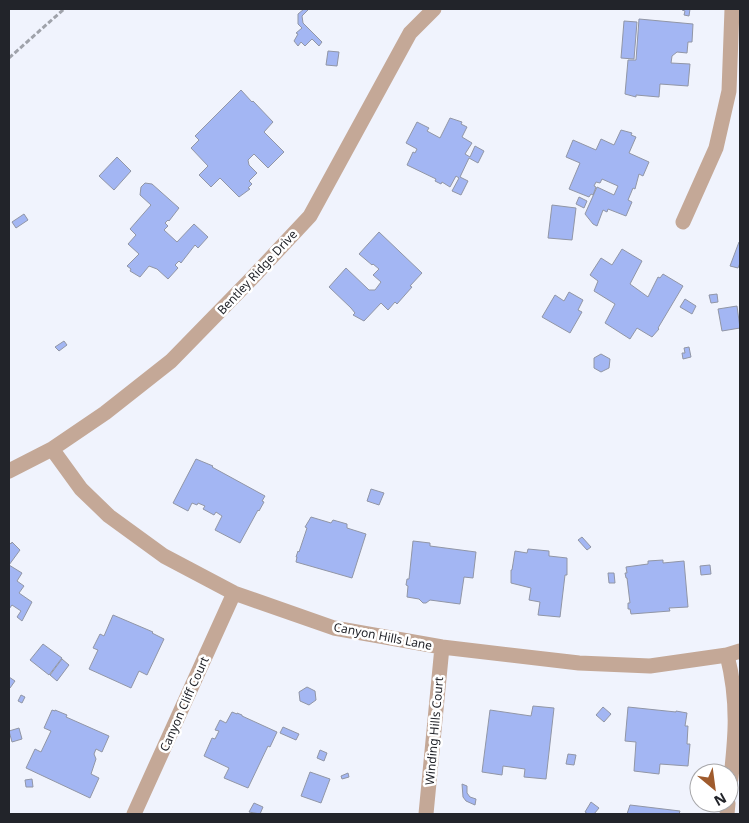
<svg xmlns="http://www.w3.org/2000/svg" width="749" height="823" font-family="'Noto Sans',sans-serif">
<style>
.building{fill:#a3b6f3;stroke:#9196a6}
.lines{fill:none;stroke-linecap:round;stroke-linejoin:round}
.path{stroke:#9fa2aa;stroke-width:3;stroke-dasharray:5 2.5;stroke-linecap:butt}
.minor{stroke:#c4a897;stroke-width:15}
.labels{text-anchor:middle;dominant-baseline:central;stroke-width:5;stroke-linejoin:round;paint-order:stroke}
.street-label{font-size:12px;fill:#22242a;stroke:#fff}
</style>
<rect width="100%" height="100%" fill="#f0f3fd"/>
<path class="building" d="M304,9H309L302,16L303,23L322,42L319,46L312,39L305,46L301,42L298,46L294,41L298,34L296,33L302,28L298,24V14Z
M683,9H690L689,16L684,15L685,11L682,10Z
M639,19L693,24L692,42H688L687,53L677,52L672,56L671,63L690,64L688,86L660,84L659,97L636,95V97L625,94L628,60H636Z
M624,21L637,22L634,59L621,58Z
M328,51L339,52L337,66L326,65Z
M241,90L252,102L253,101L273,122L264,132L284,152L268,168L254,154L248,160L249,165L257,173L249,181L252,184L248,188L250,189L239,197L220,178L211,187L199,175L208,166L191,148L199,140L195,136Z
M450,118L462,122L461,124L467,127L462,137L472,143L465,154L470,157L475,146L484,151L478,163L469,158L460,177L468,181L461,195L452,191L459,178L456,176L450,187L442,182L441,184L435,181L436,179L407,165L413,152L415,153L417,149L406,143L417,122L429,128L427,131L440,138Z
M621,130L632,133L631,135L636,137L629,153L649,162L643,176L639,174L635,189L633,188L628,200L632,202L626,216L608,209L607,212L603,210L597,226L593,224L585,214L597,187L614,195L618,186L602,179L600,183L596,182L594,186L596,187L593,195L591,194L589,197L569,189L580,163L566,157L573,140L596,150L601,139L614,145Z
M117,157L131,171L114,190L99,176Z
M145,183L152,184L179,208L169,221L168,220L165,223L168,226L164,230L177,242L194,224L208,237L198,248L195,245L181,263L179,261L175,265L178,268L168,279L157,269L149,266L140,277L130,271L131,269L127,266L139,254L128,244L136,235L130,229L151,205L140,195L141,187Z
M579,197L587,201L584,208L576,204Z
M552,205L576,208L572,240L548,238Z
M24,214L28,220L16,228L12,222Z
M379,232L422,273L410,286L412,287L397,304L395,302L388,310L381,303L364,321L353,315L355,313L351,308L329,287L346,268L369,290H375L381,282L373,275L379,269L373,264L372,265L359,254Z
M739,242L740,243V263L738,268L730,266Z
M622,249L642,261L630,284L648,297L658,277L660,278L663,274L683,286L658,328L659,329L652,337L637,328L630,339L605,323L615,304L594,291L598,281L590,275L601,258L612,265Z
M569,292L583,300L578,310L582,312L570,333L542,317L555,295L564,301Z
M717,294L718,302L711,303L709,295Z
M685,299L696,306L692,314L680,307Z
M737,306L740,328L722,331L718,309Z
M64,341L67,345L59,351L55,347Z
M689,347L691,357L683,359L682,353H685L684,348Z
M601,354L610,359L609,368L601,372L594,368V358Z
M196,459L213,466L212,467L265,496L262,501L264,502L259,511L258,510L240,543L215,530L222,516L216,512L214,515L203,509L205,506L198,503L197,505L192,503L188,511L173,503Z
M371,489L384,493L379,505L367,501Z
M311,517L331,523L333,520L347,524V528L366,534L352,578L296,562L297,557H296L298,551L299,552L307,528L305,527Z
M582,537L591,547L587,550L578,540Z
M413,541L430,543V546L476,552L473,578L464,577L460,604L430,600L426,603H423L419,599L407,597L408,586L406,585L407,579H409Z
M9,542L11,544L12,542L20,550L9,565L22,573L17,581L24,586L19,593L32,602L22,621L17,617L21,611L12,605L9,609Z
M528,549L549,551V556L567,558V575H565L560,617L538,615L540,602L529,600L531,588L511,583V570H512L515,551L527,553Z
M663,560V563L684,561L688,607L669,608L670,611L631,614L630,609H628V603H630L627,578H626L625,573H627L626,567L648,564V561Z
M710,565L711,574L701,575L700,566Z
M608,573H614L615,583H609Z
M113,615L153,632L152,633L164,639L147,675L139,671L131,688L89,669L98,650L93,648L100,634L104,636Z
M43,644L62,658L49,675L30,660Z
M62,659L69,665L57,681L50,675Z
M9,677L15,681L10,688L9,687Z
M307,687L315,691L316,700L309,705L300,701L299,692Z
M21,695L25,697L22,703L18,701Z
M533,706L554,708L546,779L524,777L525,769L503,766L502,775L482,772L490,710L531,716Z
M603,707L611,714L604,722L596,715Z
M628,707L676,712V711L687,713L685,726H688L687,744H690L688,766L660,764L659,774L634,771L636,742L625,741Z
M52,710L55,711V710L67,715L66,717L109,736L102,752L96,749L94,754L96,759L91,774L99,778L90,798L26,768L35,749L41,752L51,731L44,728Z
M232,712L237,714V713L242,715V716L277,732L270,747L268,746L248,788L224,778L229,768L204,756L212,738L215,739L219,731L215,730L220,720L226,723Z
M283,727L299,734L296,740L280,733Z
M19,728L22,739L12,742L9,731Z
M320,750L327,753L324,761L317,758Z
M568,754L576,755L574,765L566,764Z
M310,772L330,779L321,803L301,796Z
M348,773L349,777L342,779L341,776Z
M32,779L33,787H26L25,780Z
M462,784L467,786V793L470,797L476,799L475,805L466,801L463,797Z
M591,802L599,808L594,814H588L585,812Z
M254,803L263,807L260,814L249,812Z
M630,805L680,811L679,814H627Z"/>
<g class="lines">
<path class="path" d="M9,58L64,9"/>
<path class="minor" d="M683,222L716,148L729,91L732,9
M52,449L81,489L109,516L164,556L234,593L334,628L442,647L579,663L650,666L727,655L740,651
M9,471L52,449L105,413L171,361L253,277L310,216L410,33L434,9
M727,655C740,706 735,744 729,795
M134,814L234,593
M426,814L442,647
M727,814L728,803"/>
</g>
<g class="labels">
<g class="street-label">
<text transform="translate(257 272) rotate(-47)">Bentley Ridge Drive</text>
<text transform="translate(383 636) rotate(11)">Canyon Hills Lane</text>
<text transform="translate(184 704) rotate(-66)">Canyon Cliff Court</text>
<text transform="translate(434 731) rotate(-85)">Winding Hills Court</text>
</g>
</g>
<rect width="749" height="823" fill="none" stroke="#22242a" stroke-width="20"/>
<g transform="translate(714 788) rotate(151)"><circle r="24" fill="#ffffff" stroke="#a7a7aa"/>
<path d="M0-4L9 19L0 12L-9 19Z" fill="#9f5b2d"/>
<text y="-8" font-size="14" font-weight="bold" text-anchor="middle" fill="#22242a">N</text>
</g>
</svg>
